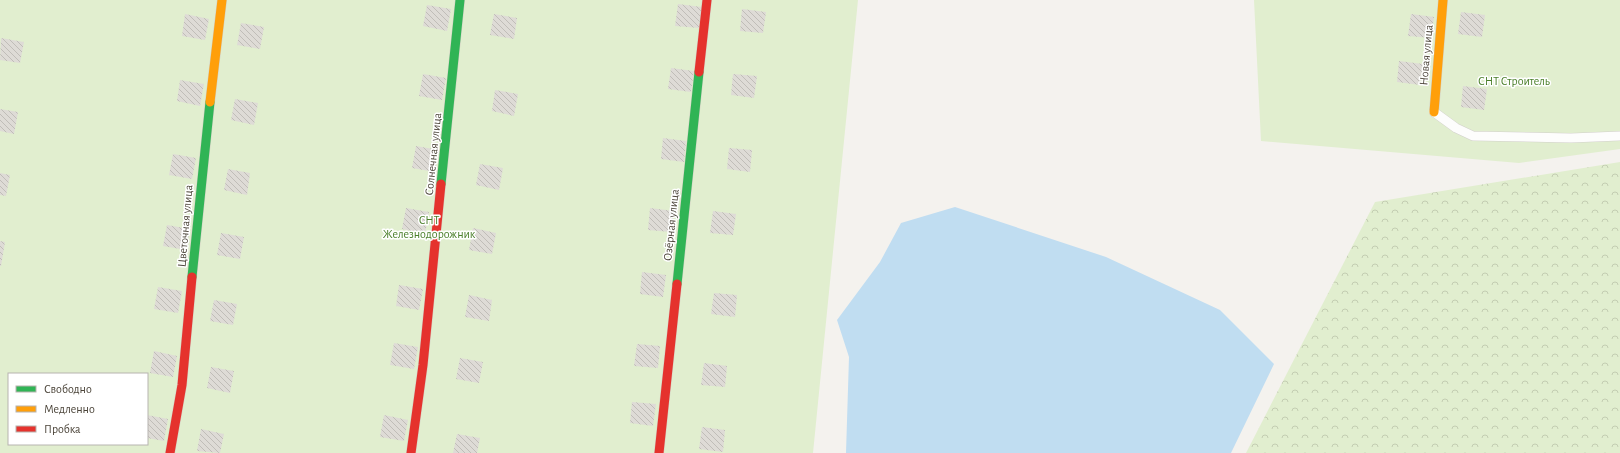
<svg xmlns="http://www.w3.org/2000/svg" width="1620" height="453" font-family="'Alegreya Sans',sans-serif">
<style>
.forest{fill:url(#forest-crowns)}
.garden{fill:#e1eecf;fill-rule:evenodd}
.water{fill:#c0ddf1}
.building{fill:url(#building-back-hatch)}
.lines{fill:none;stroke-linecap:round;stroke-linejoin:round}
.lane-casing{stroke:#d2d0cb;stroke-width:10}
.fast-casing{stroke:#d3cfc5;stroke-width:10}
.slow-casing{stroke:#d3cfc5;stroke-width:10}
.jam-casing{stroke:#d3cfc5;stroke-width:10}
.lane{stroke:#fdfdfc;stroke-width:9}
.fast{stroke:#30b455;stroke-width:9}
.slow{stroke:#ff9f0a;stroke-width:9}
.jam{stroke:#e5322d;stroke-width:9}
.labels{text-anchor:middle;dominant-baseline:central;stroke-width:3;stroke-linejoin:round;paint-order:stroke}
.street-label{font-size:12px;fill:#4b4439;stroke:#fff}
.park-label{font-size:12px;fill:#4a7f2a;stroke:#fff}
</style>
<defs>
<pattern id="forest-crowns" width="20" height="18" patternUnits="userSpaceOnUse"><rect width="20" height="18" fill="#e1eecf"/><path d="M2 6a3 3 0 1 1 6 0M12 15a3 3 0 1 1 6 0" fill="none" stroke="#c3cdb2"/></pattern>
<pattern id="building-back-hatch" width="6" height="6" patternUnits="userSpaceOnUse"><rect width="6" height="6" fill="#dedbd6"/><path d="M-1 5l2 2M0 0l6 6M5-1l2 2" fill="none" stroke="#c0bdb8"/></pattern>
</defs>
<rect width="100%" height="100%" fill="#f4f2ee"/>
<path class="forest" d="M1620,162V453H1246L1375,202Z"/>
<path class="garden" d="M0,0H858L813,453H0ZM9,374H147V444H9Z
M1254,0H1620V149L1519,163L1261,141Z"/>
<path class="water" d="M955,207L1106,257L1220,310L1274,364L1231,453H846L849,357L837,320L880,262L901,223Z"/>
<path class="building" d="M678,4L702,7L699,28L675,26Z
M427,5L451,9L447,31L423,26Z
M742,9L766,12L763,33L740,31Z
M1461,12L1485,15L1482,37L1458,34Z
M185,14L209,19L205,40L182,36Z
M494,14L517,18L514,39L490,35Z
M1411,14L1434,17L1431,38L1408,36Z
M241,23L264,27L260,49L237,45Z
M1,38L24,42L20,63L0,60Z
M1399,61L1423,64L1420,85L1397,82Z
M671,68L694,71L691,92L668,89Z
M423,74L446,78L442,100L419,96Z
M733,74L757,76L754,98L731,95Z
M180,80L204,84L200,106L177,101Z
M1463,86L1487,89L1484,110L1461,107Z
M495,90L518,94L514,116L492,111Z
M235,99L258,103L254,125L231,120Z
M0,109L18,112L14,134L0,131Z
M663,138L686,141L684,162L661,159Z
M416,146L439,150L435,172L412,168Z
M729,148L752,150L750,172L727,169Z
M173,154L196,158L192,179L169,175Z
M480,164L503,168L499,190L476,185Z
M228,169L250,173L247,195L224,190Z
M0,173L10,175L6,196L0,195Z
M406,208L429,212L425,234L402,229Z
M650,208L674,211L671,232L648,230Z
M713,211L736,214L733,235L710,233Z
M167,225L190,229L186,250L163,246Z
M473,228L496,233L492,254L469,250Z
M221,233L244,237L240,259L217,255Z
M0,241L5,242L1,266H0Z
M642,272L666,275L663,297L640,294Z
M399,285L423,289L419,310L396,306Z
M158,287L182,291L178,313L154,309Z
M714,293L737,295L735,317L711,314Z
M469,295L492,300L489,321L465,317Z
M214,300L237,304L233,325L210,321Z
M394,343L418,347L414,369L390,365Z
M637,344L660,346L658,368L634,366Z
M154,351L177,356L173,377L150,373Z
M460,358L483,362L479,383L456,379Z
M704,363L727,366L725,387L701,385Z
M211,367L234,371L230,393L207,388Z
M632,402L656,404L653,426L630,423Z
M147,415L168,419L164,441L147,438Z
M384,415L408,420L404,441L380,437Z
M702,427L725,430L723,452L699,449Z
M201,429L224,434L220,453L197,451Z
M457,434L480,438L477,453H453Z"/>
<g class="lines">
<defs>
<path id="lane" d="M1434,112L1456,128L1473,136L1571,138L1620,136"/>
<path id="fast" d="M441,184L460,0
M192,277L210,102
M677,284L699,72"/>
<path id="slow" d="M210,102L222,0
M1434,112L1443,0"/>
<path id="jam" d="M699,72L707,0
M170,453L182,385L192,277
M411,453L423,365L441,184
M659,453L677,284"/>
</defs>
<use href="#lane" class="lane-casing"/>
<use href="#fast" class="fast-casing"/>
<use href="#slow" class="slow-casing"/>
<use href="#jam" class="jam-casing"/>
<use href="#lane" class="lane"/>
<use href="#fast" class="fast"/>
<use href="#slow" class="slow"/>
<use href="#jam" class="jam"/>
</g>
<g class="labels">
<g class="street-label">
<text transform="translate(1426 55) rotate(-85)">Новая улица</text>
<text transform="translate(433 154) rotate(-84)">Солнечная улица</text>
<text transform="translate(671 225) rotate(-84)">Озёрная улица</text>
<text transform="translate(185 226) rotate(-85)">Цветочная улица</text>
</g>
<g class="park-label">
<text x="1514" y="81">СНТ Строитель</text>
<text x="429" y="220">СНТ<tspan x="429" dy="14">Железнодорожник</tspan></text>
</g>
</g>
<rect x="8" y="373" width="140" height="72" fill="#ffffff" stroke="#b7b4b0"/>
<rect x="16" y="386" width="20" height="6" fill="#30b455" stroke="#b7b4b0"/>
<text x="44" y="393" font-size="12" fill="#4b4439">Свободно</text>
<rect x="16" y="406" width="20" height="6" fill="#ff9f0a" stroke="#b7b4b0"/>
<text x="44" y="413" font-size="12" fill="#4b4439">Медленно</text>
<rect x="16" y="426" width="20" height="6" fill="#e5322d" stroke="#b7b4b0"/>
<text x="44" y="433" font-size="12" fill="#4b4439">Пробка</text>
</svg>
